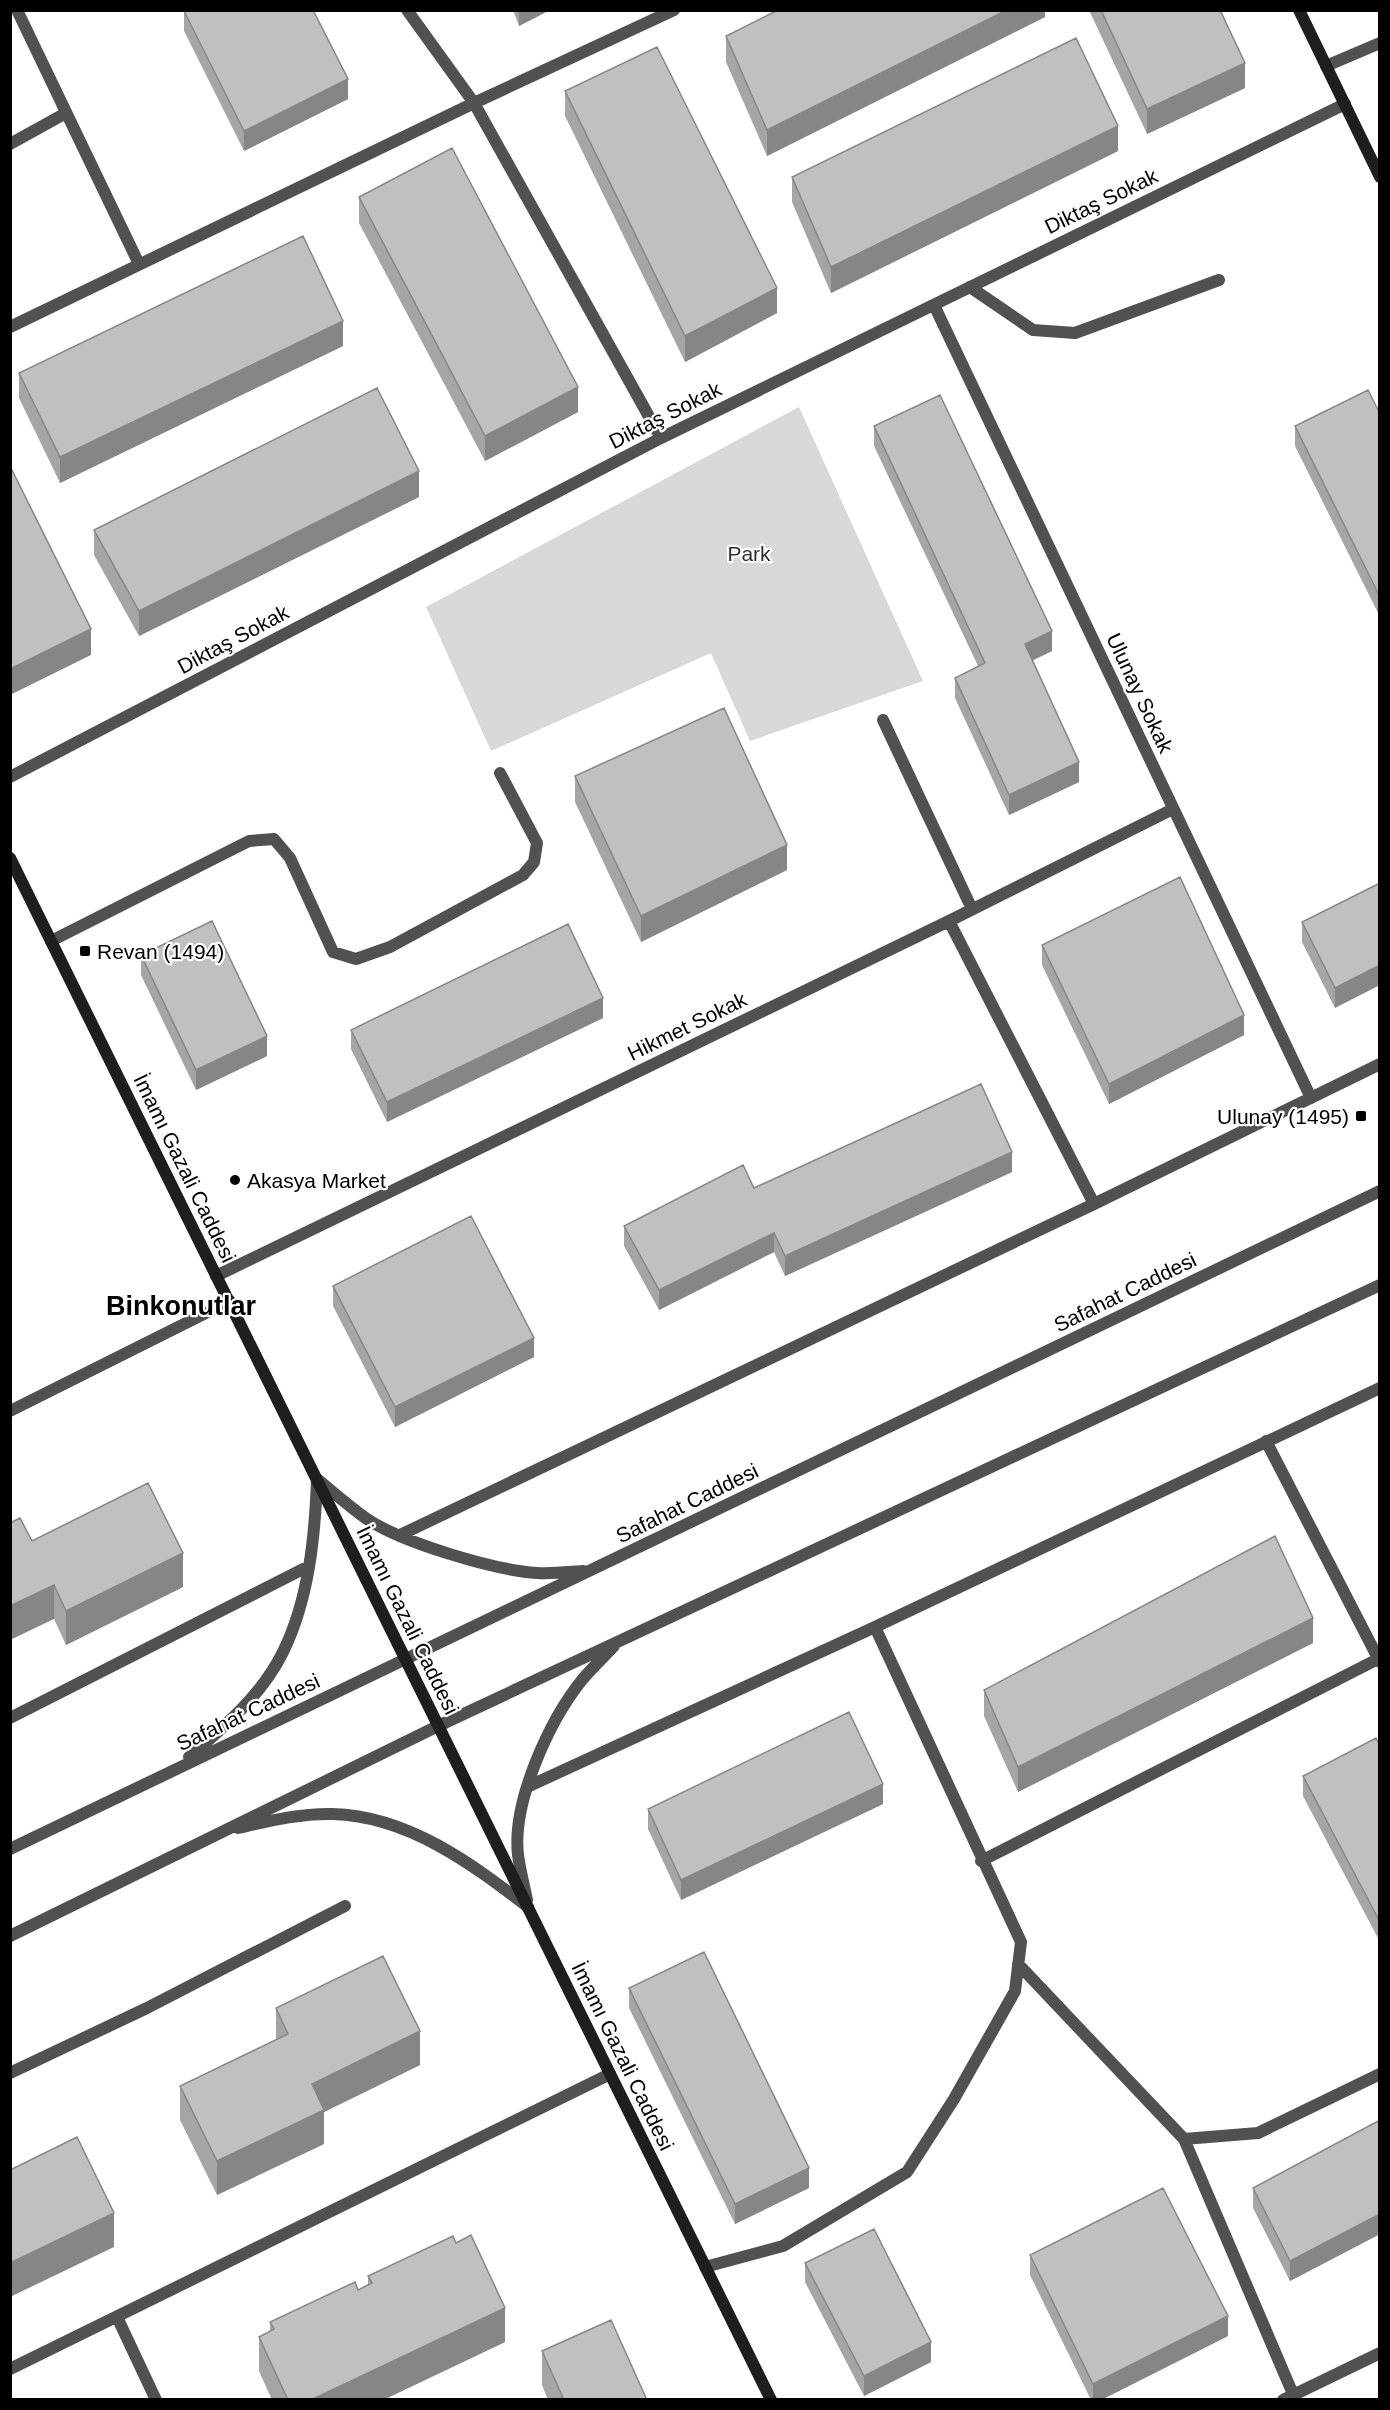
<svg xmlns="http://www.w3.org/2000/svg" width="1390" height="2410" font-family="Helvetica,sans-serif">
<style>
.green{fill:#d8d8d8}
.lines{fill:none;stroke-linecap:round;stroke-linejoin:round}
.lane{stroke:#515151;stroke-width:12}
.street{stroke:#515151;stroke-width:12}
.secondary{stroke:#1e1e1e;stroke-width:12}
.wall{fill:#a5a5a5}
.shaded-wall{fill:#868686}
.building{fill:#c0c0c0;stroke:#868686;stroke-width:1.5}
.poi-dot{fill:#000;stroke:#fff;stroke-width:2}
.labels{text-anchor:middle;dominant-baseline:central;stroke-width:4.5;stroke-linejoin:round;paint-order:stroke}
.street-label{font-size:21px;fill:#000;stroke:#fff}
.park-label{font-size:21px;fill:#2f2f2f;stroke:#fff}
.poi-label{font-size:21px;fill:#000;stroke:#fff;text-anchor:start}
.district-label{font-size:27px;font-weight:bold;fill:#000;stroke:#fff}
</style>
<rect width="100%" height="100%" fill="#fff"/>
<path class="green" d="M799,407L923,681L750,741L711,653L491,751L426,607Z"/>
<g class="lines">
<path class="lane" d="M10,144L66,113
M970,287L1033,330L1075,333L1219,280"/>
<path class="street" d="M17,10L139,264
M407,10L474,103L661,438
M1326,66L1380,43
M934,305L1311,1098
M10,327L474,103L674,10
M883,720L972,909
M10,777L661,438L1345,104
M949,921L1094,1204
M51,941L249,841L274,839L290,858L333,952L356,959L390,947L523,875L534,862L537,843L500,773
M216,1276L949,921L1173,809
M10,1411L230,1301
M1266,1441L1380,1662
M317,1479C333,1492 350,1507 367,1519C403,1543 494,1570 537,1573C552,1574 568,1572 583,1571
M400,1535L1094,1204L1380,1064
M10,1718L309,1566
M189,1757C224,1727 262,1695 283,1652C309,1599 315,1536 317,1479
M527,1787L875,1627L1380,1388
M238,1828C269,1821 301,1813 333,1814C408,1816 472,1864 528,1907
M10,1849L1380,1191
M981,1861L1378,1659
M527,1900C524,1885 520,1870 518,1855C512,1802 549,1721 582,1680C592,1668 604,1657 614,1646
M10,1936L438,1726L1380,1285
M1018,1964L1184,2139L1293,2394
M10,2073L147,2008L345,1906
M1184,2139L1258,2133L1380,2074
M705,2267L783,2246L907,2172L954,2099L1015,1991L1021,1942L875,1627
M117,2317L156,2400
M10,2369L610,2074
M1283,2400L1380,2353"/>
<path class="secondary" d="M1299,10L1380,177
M10,858L771,2400"/>
</g>
<path class="wall" d="M513,10H550L519,26Z
M1045,10V17L767,156L726,62V36Z
M1089,10H1220L1245,88L1147,134Z
M184,11L348,99L244,151L184,31Z
M565,91L777,313L685,362L565,116Z
M1118,151L831,293L792,202V177Z
M359,197L578,412L485,461L359,223Z
M343,346L60,483L19,398V373Z
M1380,414V617L1295,446V426Z
M874,426L1052,651L1033,660L1079,782L1009,815L955,698V678L978,666L874,446Z
M419,497L139,636L94,555V530Z
M575,776L787,870L641,942L575,802Z
M1380,883L1335,1008L1302,942V922Z
M1042,945L1244,1035L1109,1104L1042,965Z
M141,955L267,1056L196,1090L141,975Z
M603,1018L387,1122L351,1049V1030Z
M1012,1172L785,1276L774,1252L659,1310L624,1246V1226L754,1188Z
M333,1286L534,1357L395,1427L333,1306Z
M32,1541L183,1587L66,1645L54,1619Z
M1313,1643L1018,1792L984,1716V1690Z
M1380,1746V1942L1303,1796V1776Z
M883,1804L681,1900L648,1829V1809Z
M629,1988L809,2188L735,2224L629,2008Z
M276,2008L420,2065L324,2112V2144L217,2195L180,2120V2086L276,2040Z
M1380,2120V2234L1290,2281L1253,2208V2188Z
M1030,2255L1228,2336L1101,2400H1091L1030,2275Z
M805,2263L931,2362L864,2396L805,2282Z
M368,2276L505,2342L383,2400H272L259,2371V2337L270,2331V2322L358,2290L368,2285Z
M542,2351L647,2400H548L542,2385Z"/>
<path class="shaded-wall" d="M519,10H550L519,26Z
M1007,10H1045V17L767,156V130Z
M1245,63V88L1147,134V109Z
M348,79V99L244,151V131Z
M1118,126V151L831,293V267Z
M777,288V313L685,362V336Z
M343,321V346L60,483V457Z
M578,387V412L485,461V436Z
M419,471V497L139,636V611Z
M91,629V655L10,695V669Z
M1052,631V651L1025,664V644Z
M1079,762V782L1009,815V795Z
M787,845V870L641,942V916Z
M1380,965V985L1335,1008V988Z
M603,998V1018L387,1122V1102Z
M1244,1015V1035L1109,1104V1084Z
M267,1036V1056L196,1090V1070Z
M1012,1152V1172L785,1276V1256Z
M774,1233V1252L659,1310V1290Z
M534,1338V1357L395,1427V1407Z
M183,1553V1587L66,1645V1611Z
M54,1585V1619L10,1640V1606Z
M1313,1618V1643L1018,1792V1767Z
M883,1784V1804L681,1900V1880Z
M420,2031V2065L324,2112V2144L217,2195V2161L312,2084Z
M809,2168V2188L735,2224V2204Z
M114,2213V2247L10,2297V2263Z
M1380,2214V2234L1290,2281V2261Z
M505,2308V2342L383,2400H311Z
M1228,2316V2336L1101,2400H1093V2384Z
M931,2342V2362L864,2396V2376Z"/>
<path class="building" d="M185,10H313L348,79L244,131L184,11Z
M778,10H1007L767,130L726,36Z
M1101,10H1220L1245,63L1147,109Z
M1076,38L1118,126L831,267L792,177Z
M657,47L777,288L685,336L565,91Z
M452,148L578,387L485,436L359,197Z
M303,236L343,321L60,457L19,373Z
M377,388L419,471L139,611L94,530Z
M1368,390L1380,414V597L1295,426Z
M940,395L1052,631L1025,644L1079,762L1009,795L955,678L985,663L874,426Z
M10,466L91,629L10,669Z
M724,708L787,845L641,916L575,776Z
M1180,877L1244,1015L1109,1084L1042,945Z
M1380,883V965L1335,988L1302,922Z
M212,921L267,1036L196,1070L141,955Z
M568,924L603,998L387,1102L351,1030Z
M981,1084L1012,1152L785,1256L774,1233L659,1290L624,1226L743,1165L754,1188Z
M471,1216L534,1338L395,1407L333,1286Z
M148,1483L183,1553L66,1611L54,1585L10,1606V1523L20,1518L32,1541Z
M1275,1536L1313,1618L1018,1767L984,1690Z
M849,1712L883,1784L681,1880L648,1809Z
M1376,1738L1380,1746V1922L1303,1776Z
M704,1952L809,2168L735,2204L629,1988Z
M383,1956L420,2031L312,2084L324,2110L217,2161L180,2086L288,2034L276,2008Z
M1380,2120V2214L1290,2261L1253,2188Z
M77,2137L114,2213L10,2263V2170Z
M1163,2188L1228,2316L1093,2384L1030,2255Z
M874,2229L931,2342L864,2376L805,2263Z
M471,2235L505,2308L311,2400H288L259,2337L274,2329L270,2322L355,2282L358,2290L372,2283L368,2276L453,2236L456,2243Z
M611,2320L647,2400H564L542,2351Z"/>
<g class="poi-dot">
<rect x="79" y="945" width="12" height="12" rx="3"/>
<rect x="1355" y="1110" width="12" height="12" rx="3"/>
<circle cx="235" cy="1180" r="6"/>
</g>
<g class="labels">
<g class="street-label">
<text transform="translate(1101 201) rotate(-26)">Diktaş Sokak</text>
<text transform="translate(665 415) rotate(-27)">Diktaş Sokak</text>
<text transform="translate(233 639) rotate(-28)">Diktaş Sokak</text>
<text transform="translate(1140 693) rotate(65)">Ulunay Sokak</text>
<text transform="translate(687 1026) rotate(-26)">Hikmet Sokak</text>
<text transform="translate(185 1168) rotate(64)">İmamı Gazali Caddesi</text>
<text transform="translate(1125 1292) rotate(-26)">Safahat Caddesi</text>
<text transform="translate(687 1503) rotate(-26)">Safahat Caddesi</text>
<text transform="translate(408 1620) rotate(64)">İmamı Gazali Caddesi</text>
<text transform="translate(248 1712) rotate(-25)">Safahat Caddesi</text>
<text transform="translate(623 2056) rotate(64)">İmamı Gazali Caddesi</text>
</g>
<g class="park-label">
<text x="749" y="553">Park</text>
</g>
<g class="poi-label">
<text x="97" y="951">Revan (1494)</text>
<text x="1349" y="1116" text-anchor="end">Ulunay (1495)</text>
<text x="247" y="1180">Akasya Market</text>
</g>
<g class="district-label">
<text x="181" y="1306">Binkonutlar</text>
</g>
</g>
<rect width="1390" height="2410" fill="none" stroke="#000000" stroke-width="24"/>
</svg>
